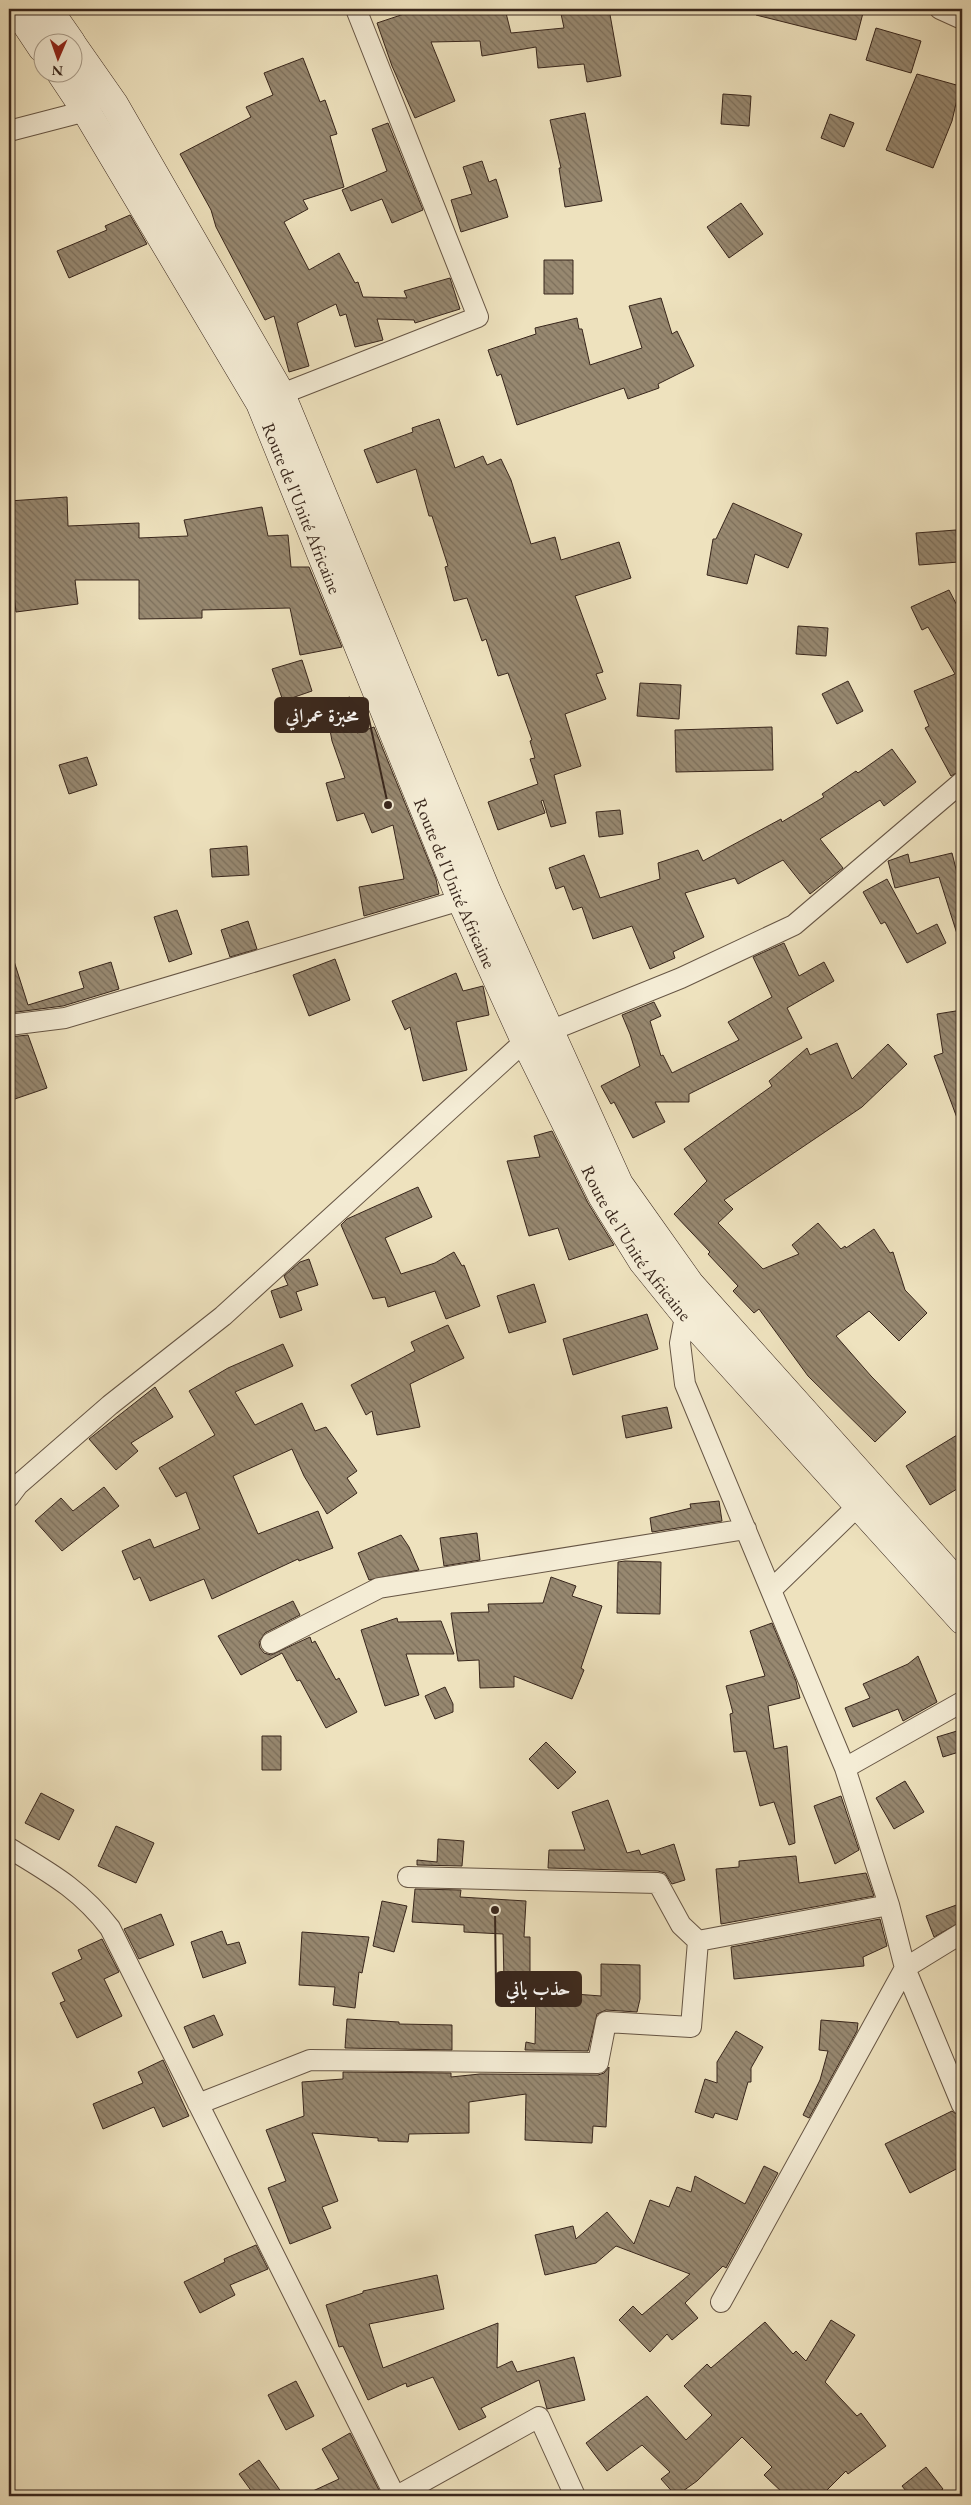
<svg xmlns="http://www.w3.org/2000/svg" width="971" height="2505" font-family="'EB Garamond',Amiri,serif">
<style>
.building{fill:url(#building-back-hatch);stroke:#38261c}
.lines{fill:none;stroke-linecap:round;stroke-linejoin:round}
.minor-casing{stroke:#654;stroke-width:22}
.secondary-casing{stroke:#38261c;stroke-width:29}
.minor{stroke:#f4ecd5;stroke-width:20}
.secondary{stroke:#f4ecd5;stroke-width:28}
.labels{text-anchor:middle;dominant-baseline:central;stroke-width:4;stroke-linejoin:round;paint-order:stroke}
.street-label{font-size:18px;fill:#38261c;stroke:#f4ecd5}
.leader{fill:none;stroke:#38261c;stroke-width:2}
.callout-dot{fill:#38261c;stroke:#f4ecd5;stroke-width:2}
.callout{fill:#38261c;stroke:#38261c;stroke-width:2}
.callout-label{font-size:19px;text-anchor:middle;font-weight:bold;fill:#fff}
</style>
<defs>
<pattern id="building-back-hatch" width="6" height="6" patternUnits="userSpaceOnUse" patternTransform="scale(1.25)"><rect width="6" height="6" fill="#978870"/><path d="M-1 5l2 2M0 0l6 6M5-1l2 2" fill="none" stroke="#7c6f5b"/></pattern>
</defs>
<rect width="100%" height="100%" fill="#eee2be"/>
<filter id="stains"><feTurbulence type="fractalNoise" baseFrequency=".004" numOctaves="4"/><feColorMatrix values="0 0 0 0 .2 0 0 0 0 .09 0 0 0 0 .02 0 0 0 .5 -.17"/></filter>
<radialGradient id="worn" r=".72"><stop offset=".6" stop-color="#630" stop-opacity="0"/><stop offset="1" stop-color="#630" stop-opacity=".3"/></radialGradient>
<path class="building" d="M419,9H505L511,33L564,28L560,9H609L621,76L587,82L584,64L538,68L536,47L482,56L480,41L431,42L455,101L415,118L392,66L377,23Z
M757,9H846L863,13L856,40L756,15Z
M876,28L921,41L911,73L866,60Z
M303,58L320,102L325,100L337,134L330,136L344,187L303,200L308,209L284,222L309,270L339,253L355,283L358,282L363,297L407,298L404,291L450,278L460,309L415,323L414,320L377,319L383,340L355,347L346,314L340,316L336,304L297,323L309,366L289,372L274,316L265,320L216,227L211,210L180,154L251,117L246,107L273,95L264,73Z
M917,74L960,86L952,121L933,168L886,150Z
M723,94L751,96L749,126L721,124Z
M585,113L602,201L565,207L559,168H561L550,120Z
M830,114L854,123L844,147L821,138Z
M388,123L423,210L392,223L382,199L351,211L342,190L387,171L372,129Z
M482,161L489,182L496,179L508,217L461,232L451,200L472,194L463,167Z
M741,203L763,234L729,258L707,227Z
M130,215L147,244L69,278L57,251L107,230L105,226Z
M544,260H573V294H544Z
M661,298L672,334L677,331L694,366L658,384L659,388L628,399L624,388L517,425L501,374L497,376L488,350L536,334L535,328L577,318L579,329H582L590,365L642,348L629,306Z
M439,419L455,468L483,456L487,465L501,459L511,480L531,544L555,537L561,560L619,542L631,578L575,596L603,672L596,674L606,699L565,714L581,766L554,775L566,823L551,827L543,800L541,801L545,813L498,830L488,802L538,784L530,759L535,758L530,741L532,740L508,673L498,676L486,639L482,641L467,598L454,601L445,567L448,566L432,516H429L416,469L377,483L364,450L413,432L412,428Z
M67,497L68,526L139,523V538L188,536L184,520L262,507L268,536L288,535L291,567H309L342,647L300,655L290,608L202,610V618L139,619V580H75L78,604L16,612L9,555V501Z
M733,503L802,534L788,568L755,554L747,584L707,575L713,539H716Z
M956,530L959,562L919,565L916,533Z
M949,590L962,615V770L951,776L925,728L929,726L914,691L955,674L928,627L922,630L911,607Z
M798,626L828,628L826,656L796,654Z
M302,660L312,691L283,701L272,669Z
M848,681L863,711L837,724L822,694Z
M640,683L681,685L679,719L637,716Z
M350,697L357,733L374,727L436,879L439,894L364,916L359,887L404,879L393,825L372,833L364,813L337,821L326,783L345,778L332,741L325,703Z
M772,727L773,770L676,772L675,730Z
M892,749L916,782L884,806L880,800L820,839L843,868L810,894L783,860L738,884L735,878L685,893L704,937L673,952L675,958L650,969L632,926L593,939L582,907L573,910L564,886L556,889L549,868L584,855L600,898L660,879L658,863L698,850L703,861L781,819L782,822L824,797L822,794L856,771L858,773Z
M87,757L97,785L69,794L59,765Z
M620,810L623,834L599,837L596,812Z
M247,846L249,875L212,877L210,849Z
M952,853L962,893V935L958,937L939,877L895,888L888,861L908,854L910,863Z
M887,879L917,934L937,924L946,943L907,963L885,922L881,924L863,892Z
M177,910L192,954L169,962L154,917Z
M248,921L257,949L230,957L221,930Z
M784,943L799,976L824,962L834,981L787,1008L802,1038L689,1094V1102H655L665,1122L633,1138L614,1102L611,1104L601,1086L640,1066L630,1034L622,1015L654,1002L661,1016L650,1021L661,1056L663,1055L672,1073L739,1040L728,1022L772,997L753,957Z
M13,958L28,1005L84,988L79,972L111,962L119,989L63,1006L9,1013V959Z
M335,959L350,1000L309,1016L293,975Z
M456,973L463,991L483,986L489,1015L456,1022L467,1070L423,1081L410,1027L405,1030L392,1001Z
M962,1010V1126H960L934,1056L943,1053L937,1014Z
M28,1035L47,1088L9,1101V1037Z
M837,1043L852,1079L888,1044L907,1064L862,1107L724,1200L733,1209L718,1223L763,1269L799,1254L792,1245L818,1223L841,1249L845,1246L846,1248L874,1229L890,1253L893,1252L905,1290L927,1313L899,1341L869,1311L836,1336L871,1376L906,1412L875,1442L808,1376L759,1309L754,1313L733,1291L738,1286L708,1254L710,1252L674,1214L707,1181L684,1149L772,1086L769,1081L807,1048L810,1055Z
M552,1131L588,1203L614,1245L569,1260L558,1228L529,1236L507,1161L540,1157L534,1136Z
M418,1187L432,1217L385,1238L401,1274L435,1263L454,1252L462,1266L464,1265L480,1306L446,1319L435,1291L388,1307L385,1297L373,1299L341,1225L347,1219Z
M309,1259L318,1285L296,1292L302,1310L280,1318L271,1291L288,1285L284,1276L300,1262Z
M534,1284L546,1322L509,1333L497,1296Z
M647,1314L658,1349L573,1375L563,1339Z
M448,1325L464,1358L410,1384L420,1427L377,1435L372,1411L366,1415L351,1385L415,1351L411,1342Z
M283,1344L293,1366L235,1392L255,1425L302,1403L315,1431L326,1427L357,1471L347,1478L357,1493L327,1514L304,1476L292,1449L233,1476L258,1534L318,1511L333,1548L299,1561L298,1559L212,1599L204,1579L150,1601L140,1577L134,1580L122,1551L150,1539L154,1548L200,1529L186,1492L176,1497L159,1468L215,1435L189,1391L228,1368Z
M155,1387L173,1417L131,1443L138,1451L116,1470L89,1439Z
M667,1407L672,1428L626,1438L622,1416Z
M962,1432V1486L930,1505L906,1466Z
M104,1487L119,1506L62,1551L35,1521L61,1498L73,1511Z
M719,1501L722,1521L652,1532L650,1518L691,1508L690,1504Z
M477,1533L480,1560L444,1566L440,1538Z
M401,1535L409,1547L419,1570L369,1580L358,1553Z
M625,1561L661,1562L660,1614L617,1613L618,1562Z
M551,1577L576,1586L572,1596L602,1606L581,1668L584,1670L572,1699L514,1676V1687L480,1688L479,1660L458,1661L451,1613L489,1612L488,1604L543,1603Z
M293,1601L300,1615L265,1633L259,1642L260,1648L264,1653L271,1655L310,1637L312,1643L315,1641L336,1680L339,1678L357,1712L326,1728L300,1680L297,1681L282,1653L241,1675L218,1636Z
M397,1618L398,1622L441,1621L454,1654H406L419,1695L385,1706L361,1630Z
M772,1623L796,1681L800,1698L768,1706L774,1749L787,1746L795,1843L789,1845L774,1802L760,1806L746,1751L734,1752L730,1714L733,1713L726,1686L765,1676L750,1631Z
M918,1656L937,1702L903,1721L898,1709L853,1727L845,1708L870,1698L863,1684L908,1664Z
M445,1687L453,1704V1712L435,1719L425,1696Z
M957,1731L962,1751L943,1757L937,1737Z
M262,1736H281V1770H262Z
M546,1742L576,1772L558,1789L529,1759Z
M905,1781L924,1812L894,1829L876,1798Z
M41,1793L74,1810L59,1840L25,1823Z
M841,1796L859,1850L835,1864L814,1806Z
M608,1800L627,1853L639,1850L641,1855L674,1844L685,1880L672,1884L665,1873L658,1871L548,1868L549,1850H585L572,1812Z
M116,1826L154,1843L136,1883L98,1866Z
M438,1839L464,1841L462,1866L417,1865V1860L437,1862Z
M796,1856L799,1883L866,1873L874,1896L721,1924L716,1869L739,1867V1861Z
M415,1889L461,1890L460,1897L526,1901L524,1937H530V1980H504L503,1934L464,1932V1925L412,1922Z
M382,1901L407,1906L394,1952L373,1946Z
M962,1903V1921L934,1937L926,1916Z
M161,1914L174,1945L139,1959L124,1929Z
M880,1919L887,1946L863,1957L864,1966L734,1979L731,1947Z
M222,1931L227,1945L239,1942L246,1963L203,1978L191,1942Z
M302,1932L369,1937L362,1973L359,1972L355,2008L333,2005L335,1987L299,1985Z
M102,1939L119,1972L104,1979L122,2016L77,2038L60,2003L65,2001L52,1973L82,1959L78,1950Z
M601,1964L640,1965V1999L637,2012L606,2010L597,2014L588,2051L525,2050L526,2042L535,2044L536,1987H562V1993L601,1996Z
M214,2015L223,2035L193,2048L184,2027Z
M347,2019L399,2022V2024L452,2025V2050L345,2048Z
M821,2020L858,2023L857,2031L809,2118L803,2115L820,2080L828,2051L819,2050Z
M736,2031L763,2047L751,2068V2082H748L737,2120L715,2113L713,2118L695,2112L705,2079L717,2083V2062Z
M163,2060L189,2116L163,2127L154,2107L103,2129L93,2104L143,2083L138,2072Z
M609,2067L606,2127L593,2126L592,2143L525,2140L526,2094L469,2102V2133L409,2134L408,2142L378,2141V2138L312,2133L338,2201L322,2207L331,2228L290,2244L268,2188L286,2181L266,2130L304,2116L302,2082L343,2079V2072L451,2073V2077L480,2074L598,2075L604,2073Z
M952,2111L959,2116L962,2123V2166L910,2193L885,2144Z
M764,2166L778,2173L726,2268L723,2266L685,2303L698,2318L672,2340L667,2334L650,2352L619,2320L633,2306L642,2315L690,2274L616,2246L596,2263L545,2275L535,2235L573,2226L576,2239L607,2212L634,2244L650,2200L669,2207L677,2187L691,2192L695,2176L745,2204Z
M256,2245L268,2269L230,2285L235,2295L200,2313L184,2282L225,2262L224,2259Z
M437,2275L444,2309L369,2324L383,2368L498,2323L497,2368L512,2361L517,2372L574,2357L585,2400L547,2409L539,2380L481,2408L486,2417L459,2430L433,2377L407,2387L406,2383L368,2400L343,2346L339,2347L326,2305L363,2293V2291Z
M831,2320L855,2335L825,2382L857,2416L861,2413L886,2446L848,2474L846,2471L821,2496H786L764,2475L772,2467L742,2437L697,2481L676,2496L661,2479L670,2472L642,2445L607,2471L586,2443L647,2396L686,2440L712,2415L684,2386L707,2364L711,2368L765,2322L793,2354L796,2351L806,2361Z
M296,2381L314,2416L286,2430L268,2395Z
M350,2433L382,2496H302L339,2479L322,2449Z
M259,2460L284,2496H255L239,2474Z
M926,2467L943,2489L934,2496H910L902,2486Z"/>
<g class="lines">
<defs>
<path id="minor" d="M940,9L962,19
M9,131L86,111
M269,399L478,317L356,9
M9,1025L65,1018L461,900
M687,1306L680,1343L685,1384L845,1768L889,1905L905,1968L962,2105
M9,1497L18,1485L110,1405L223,1316L525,1041L681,978L794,925L962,782
M771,1590L868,1496
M271,1643L379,1588L746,1529
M845,1768L962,1702
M9,1848C50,1873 80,1889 110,1928L395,2496
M408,1877L658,1883L681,1925L698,1941
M198,2104L310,2060L598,2063L606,2022L691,2027L698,1941L889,1905
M721,2302L905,1968L962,1933
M397,2496L539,2417L575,2496"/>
<g id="secondary">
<path d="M16,9L42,48"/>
<path d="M48,9L71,42"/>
<path d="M72,44L114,104L281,394L487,892L619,1184L690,1284L962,1588"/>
<path id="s1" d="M60,72L86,111L260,403L461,900L525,1041L602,1196L643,1262L685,1314L962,1620"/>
</g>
</defs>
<use href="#minor" class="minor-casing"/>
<use href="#secondary" class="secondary-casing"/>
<use href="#minor" class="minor"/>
<use href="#secondary" class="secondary"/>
</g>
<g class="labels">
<g class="street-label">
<text stroke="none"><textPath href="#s1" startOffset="500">Route de l'Unité Africaine</textPath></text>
<text stroke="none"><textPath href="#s1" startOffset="905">Route de l'Unité Africaine</textPath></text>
<text stroke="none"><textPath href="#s1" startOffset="1309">Route de l'Unité Africaine</textPath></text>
</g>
</g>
<path class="leader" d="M388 805L368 715M495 1910L496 1989"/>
<g class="callout-dot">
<circle cx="388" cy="805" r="5"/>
<circle cx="495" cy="1910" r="5"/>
</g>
<g class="callout">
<rect x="275" y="698" width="93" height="34" rx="5"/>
<rect x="496" y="1972" width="85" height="34" rx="5"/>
</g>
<g class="callout-label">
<text x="322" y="722">مخبزة عمراني</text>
<text x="538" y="1995">حذب باني</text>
</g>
<rect width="971" height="2505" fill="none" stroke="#eee2be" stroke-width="30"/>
<rect x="10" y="10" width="951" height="2485" fill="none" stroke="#38261c" stroke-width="2.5"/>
<rect x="15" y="15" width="941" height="2475" fill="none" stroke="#38261c"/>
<g transform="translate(58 58) rotate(182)"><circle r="24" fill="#f4ecd5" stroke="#a99d8b"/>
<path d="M0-4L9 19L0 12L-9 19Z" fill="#8f2418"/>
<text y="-8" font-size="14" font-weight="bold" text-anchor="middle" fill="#38261c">N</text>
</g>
<rect width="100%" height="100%" filter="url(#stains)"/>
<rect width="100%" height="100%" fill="url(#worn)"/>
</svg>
